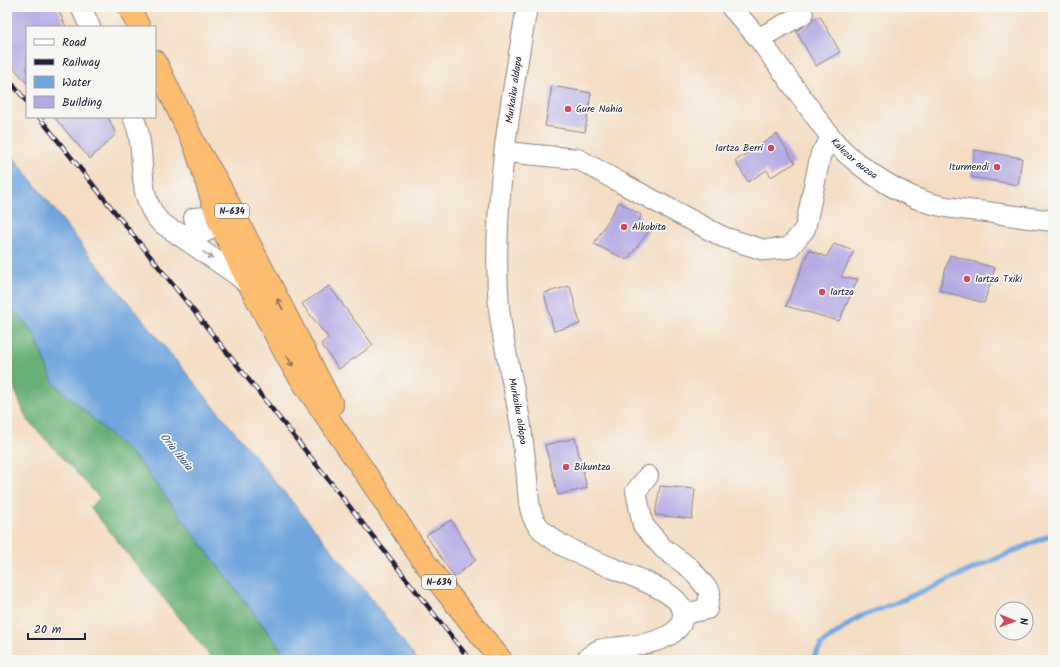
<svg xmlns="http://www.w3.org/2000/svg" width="1060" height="667" font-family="Kalam,sans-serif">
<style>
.forest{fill:#67af76;stroke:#446858}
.water{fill:#70a5dd;stroke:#49648c}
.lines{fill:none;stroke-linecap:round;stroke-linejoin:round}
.stream{stroke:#70a5dd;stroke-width:5.5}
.building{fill:#b2a9e3}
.minor-casing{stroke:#8b807e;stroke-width:22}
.highway-casing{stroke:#8b807e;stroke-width:24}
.minor{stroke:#fff;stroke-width:20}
.highway{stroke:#fcbd6f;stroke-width:22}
.rail-casing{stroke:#22223b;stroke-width:4.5}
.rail{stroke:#f6f6f2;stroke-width:3;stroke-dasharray:9;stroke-linecap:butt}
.oneway{stroke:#9c9ca7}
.oneway2{stroke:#8f7055}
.poi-dot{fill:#d1495b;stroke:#f6f6f2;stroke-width:1.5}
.labels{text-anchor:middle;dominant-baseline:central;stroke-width:3.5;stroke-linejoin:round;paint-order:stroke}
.shield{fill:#f6f6f2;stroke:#626272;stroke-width:1}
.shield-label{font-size:9px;font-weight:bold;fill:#22223b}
.street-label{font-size:10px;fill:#22223b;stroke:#f6f6f2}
.poi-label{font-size:10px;fill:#22223b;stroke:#f6f6f2;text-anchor:start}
.water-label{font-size:11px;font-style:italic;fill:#41567c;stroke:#f6f6f2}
</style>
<rect width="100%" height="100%" fill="#f6f6f2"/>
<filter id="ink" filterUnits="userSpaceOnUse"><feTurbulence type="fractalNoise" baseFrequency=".025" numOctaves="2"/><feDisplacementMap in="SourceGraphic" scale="8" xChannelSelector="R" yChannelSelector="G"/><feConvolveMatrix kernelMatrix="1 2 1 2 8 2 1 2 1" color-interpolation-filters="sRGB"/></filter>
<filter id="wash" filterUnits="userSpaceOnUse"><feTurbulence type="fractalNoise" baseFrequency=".012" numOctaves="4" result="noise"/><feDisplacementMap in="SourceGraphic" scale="16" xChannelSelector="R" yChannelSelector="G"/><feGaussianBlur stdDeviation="0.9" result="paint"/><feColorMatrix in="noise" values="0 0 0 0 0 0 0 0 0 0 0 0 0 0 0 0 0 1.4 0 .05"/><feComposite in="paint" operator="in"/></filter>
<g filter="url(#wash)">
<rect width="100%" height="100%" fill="#f4ddc2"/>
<path class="forest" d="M7,303L34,333L53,382L137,459L289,660H213L90,507L100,498L26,418L7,369Z"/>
<path class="water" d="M7,149L95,262L367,593L417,660H289L137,459L53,382L34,333L7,303Z"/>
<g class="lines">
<path class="stream" d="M812,660L822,644L857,618L898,602L1053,534"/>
</g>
<g id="blocks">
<path class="building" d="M7,7H57L66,27H27V84L7,59Z
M820,16L840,52L816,66L796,31Z
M552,86L591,93L585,132L545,126Z
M54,117H108L116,134L90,159Z
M777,134L795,163L771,177L767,170L748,182L735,161Z
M975,150L1022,158L1018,185L971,177Z
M619,202L641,215L638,224L649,231L627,260L594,244Z
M834,244L854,251L841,277L858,279L839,321L786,306L809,250L826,257Z
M950,255L995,268L984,303L939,290Z
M329,286L373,345L339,369L321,344L328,338L302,304Z
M570,286L580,324L554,331L544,293Z
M575,438L587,488L558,495L545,445Z
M660,486L695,489L692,519L655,515Z
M451,520L476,560L454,577L426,535Z"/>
</g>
</g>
<g filter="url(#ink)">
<use href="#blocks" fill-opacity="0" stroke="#8b807e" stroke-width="1"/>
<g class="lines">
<defs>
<g id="minor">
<path d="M81,7L90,27"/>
<path id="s1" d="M527,7C510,106 491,208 499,308C503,347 514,384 520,421C523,440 525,459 527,478C528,490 528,504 532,515C549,563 684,577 683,615C683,622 679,628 674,632C657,644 639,645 619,647C613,648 606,648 599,650C594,652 590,656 586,660"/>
<path id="s2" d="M731,7L759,39L832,139C854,164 888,187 918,199C937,207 958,209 978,211C1003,214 1028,218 1053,221"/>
<path d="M759,39L765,35L803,14"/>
<path d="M133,117C149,150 133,193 160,222L237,275L250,286"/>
<path d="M505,152L578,159L621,183L723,237L764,250L789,248L805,229L821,153L832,139"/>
<path d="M177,232C195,238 207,235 218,219L207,217L194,218"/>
<path d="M648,476L636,491L643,525L663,548L691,569L710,592L707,609L684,614"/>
</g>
<path id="highway" d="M129,7L139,27
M155,61L195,145L218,183L332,405
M195,145L218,219L250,286L289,360L307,388L375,487L413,546L445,590L501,660"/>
</defs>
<use href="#minor" class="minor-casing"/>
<use href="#highway" class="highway-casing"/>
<use href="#minor" class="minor"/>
<use href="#highway" class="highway"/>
<defs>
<path id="rail" d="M7,77L27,102
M39,117L324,474L470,660"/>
</defs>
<use href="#rail" class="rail-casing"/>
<use href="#rail" class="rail"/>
</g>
<defs><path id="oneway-shaft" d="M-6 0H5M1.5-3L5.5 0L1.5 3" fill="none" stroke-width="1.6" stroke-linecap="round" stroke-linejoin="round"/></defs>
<use class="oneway" href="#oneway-shaft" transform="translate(208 255) rotate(35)"/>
<g class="oneway2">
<use href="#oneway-shaft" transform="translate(280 304) rotate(-117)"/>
<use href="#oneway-shaft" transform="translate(290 361) rotate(60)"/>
</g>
</g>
<g class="poi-dot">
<circle cx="568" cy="109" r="4"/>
<circle cx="771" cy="148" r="4"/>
<circle cx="997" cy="167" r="4"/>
<circle cx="624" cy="227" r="4"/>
<circle cx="967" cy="279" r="4"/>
<circle cx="822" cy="292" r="4"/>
<circle cx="566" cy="467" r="4"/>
</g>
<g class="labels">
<g class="shield">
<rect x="215" y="204" width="34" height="14" rx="3"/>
<rect x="422" y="575" width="34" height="14" rx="3"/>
</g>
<g class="shield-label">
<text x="232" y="211">N-634</text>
<text x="439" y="582">N-634</text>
</g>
<g class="street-label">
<text transform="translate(514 90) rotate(-82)">Murkaiku aldapa</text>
<text stroke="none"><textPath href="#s2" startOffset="196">Kalezar auzoa</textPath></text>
<text stroke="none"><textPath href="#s1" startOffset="408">Murkaiku aldapa</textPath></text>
</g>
<g class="poi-label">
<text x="576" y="109">Gure Nahia</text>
<text x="763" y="148" text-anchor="end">Iartza Berri</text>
<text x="989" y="167" text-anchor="end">Iturmendi</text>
<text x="632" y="227">Alkobita</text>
<text x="975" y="279">Iartza Txiki</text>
<text x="830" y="292">Iartza</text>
<text x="574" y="467">Bikuntza</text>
</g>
<g class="water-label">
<text transform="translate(176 452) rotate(51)">Oria ibaia</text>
</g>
</g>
<rect width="1060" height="667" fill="none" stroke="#f6f6f2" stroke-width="24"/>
<rect x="26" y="26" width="130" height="92" fill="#f6f6f2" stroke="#a1a1a9"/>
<rect x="34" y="39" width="20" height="6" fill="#ffffff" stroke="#a1a1a9"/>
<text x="62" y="46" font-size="12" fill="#22223b">Road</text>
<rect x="34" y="59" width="20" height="6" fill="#22223b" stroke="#a1a1a9"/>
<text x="62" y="66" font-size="12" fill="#22223b">Railway</text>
<rect x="34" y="76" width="20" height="12" fill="#70a5dd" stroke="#a1a1a9"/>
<text x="62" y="86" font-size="12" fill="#22223b">Water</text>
<rect x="34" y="96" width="20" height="12" fill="#b2a9e3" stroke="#a1a1a9"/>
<text x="62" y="106" font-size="12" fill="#22223b">Building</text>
<g transform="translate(1014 621) rotate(91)"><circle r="19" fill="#f6f6f2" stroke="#a1a1a9"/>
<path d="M0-3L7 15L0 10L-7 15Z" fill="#d1495b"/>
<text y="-6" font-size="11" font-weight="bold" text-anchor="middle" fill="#22223b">N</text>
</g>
<path d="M28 633v6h57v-6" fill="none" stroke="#22223b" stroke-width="2"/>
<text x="34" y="633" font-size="12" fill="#22223b" stroke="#f6f6f2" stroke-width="3" paint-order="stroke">20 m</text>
</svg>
